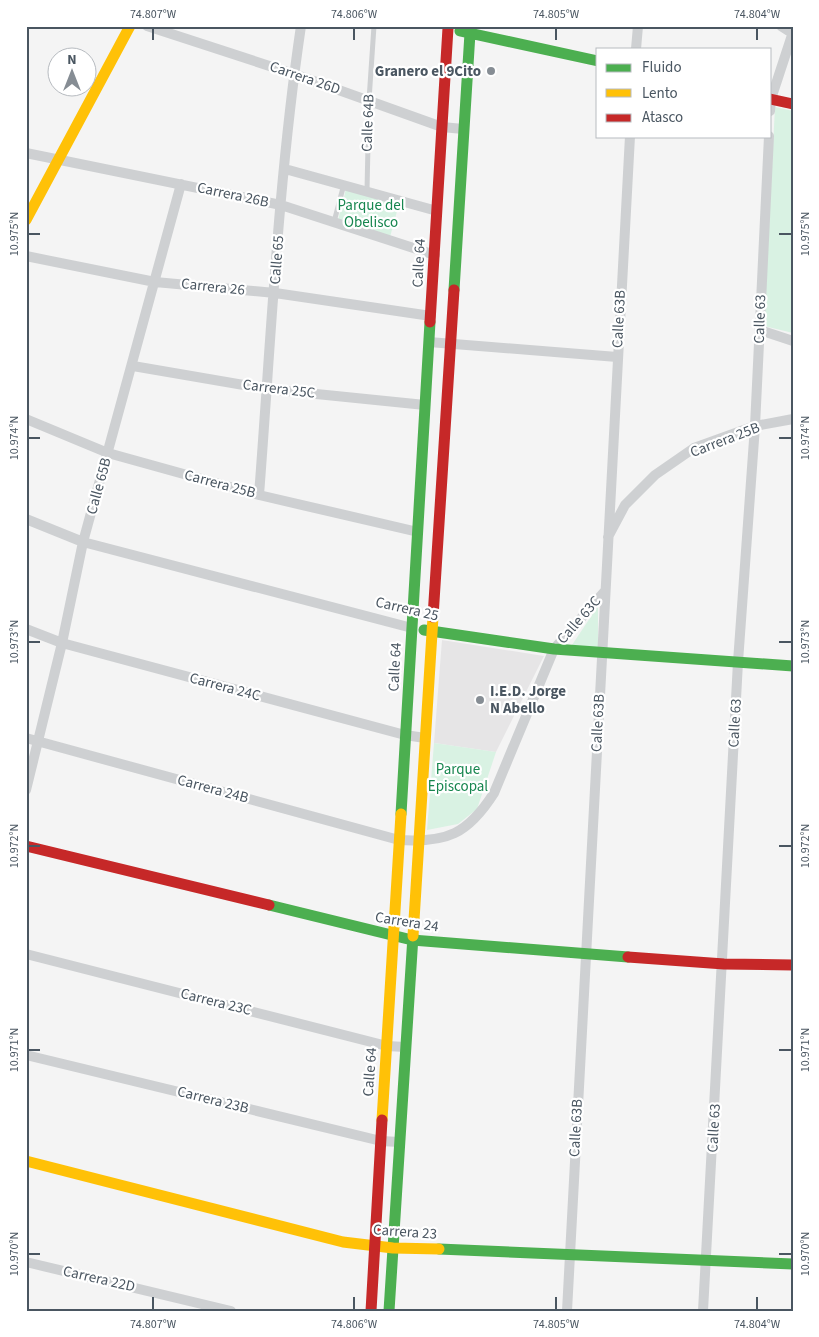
<svg xmlns="http://www.w3.org/2000/svg" width="819" height="1337" font-family="'Source Sans 3',sans-serif">
<style>
.education{fill:#e6e5e6}
.green{fill:#d9f2e3}
.lines{fill:none;stroke-linecap:round;stroke-linejoin:round}
.lane{stroke:#ced0d2;stroke-width:5}
.street{stroke:#ced0d2;stroke-width:10}
.fast{stroke:#4caf50;stroke-width:11}
.slow{stroke:#ffc107;stroke-width:11}
.jam{stroke:#c62828;stroke-width:11}
.ticks{fill:none;stroke:#4a5661;stroke-width:2}
.poi-dot{fill:#868d94;stroke:#fff;stroke-width:2}
.labels{text-anchor:middle;dominant-baseline:central;stroke-width:4.5;stroke-linejoin:round;paint-order:stroke}
.poi-label{font-size:15px;font-weight:bold;fill:#4a5661;stroke:#fff;text-anchor:end}
.street-label{font-size:15px;fill:#4a5661;stroke:#fff}
.park-label{font-size:15px;fill:#17864f;stroke:#fff}
.neatline{fill:none;stroke:#4a5661;stroke-width:2}
.ticks-label{font-size:12px;text-anchor:middle;fill:#4a5661}
</style>
<rect width="100%" height="100%" fill="#f4f4f4"/>
<path class="education" d="M442,640L544,656L496,752L434,743Z"/>
<path class="green" d="M775,107L793,111V333L764,326Z
M346,189L399,204L390,237L338,220Z
M598,606V649L572,645Z
M434,743L496,752L477,809L458,824L427,830Z"/>
<g class="lines">
<path class="lane" d="M367,190L369,100L374,26
M334,222L344,184"/>
<path class="street" d="M147,26L294,74L442,127L463,129
M781,26L792,33
M636,49L638,26
M770,111L771,99L793,32
M26,153L281,205L435,255
M285,169L437,211
M26,256L155,282L275,293L431,316
M760,330L793,341
M429,342L617,357
M133,366L267,389L425,405
M26,419L108,453L259,495L418,532
M259,495C271,339 278,181 301,26
M26,519L83,542L412,628
M608,537L625,505L655,475L694,448L755,426L793,419
M26,629L62,643L405,735L425,738
M26,738L399,840C447,843 468,834 494,793L554,649L605,591
M26,790L62,643L83,542L181,184
M26,954L387,1046L405,1047
M26,1055L381,1141L399,1142
M26,1262L231,1311
M567,1311L630,136
M703,1311L738,662L755,426L769,136"/>
<path class="fast" d="M460,31L598,61
M454,290L470,33
M424,630L554,649L793,666
M401,814L430,322
M269,905L412,940L628,957
M439,1249L793,1264
M389,1311L413,936"/>
<path class="slow" d="M26,220L130,26
M413,936L433,617
M382,1120L401,814
M26,1161L343,1242L393,1248L439,1249"/>
<path class="jam" d="M770,99L793,104
M430,322L448,28
M433,617L454,290
M26,846L269,905
M628,957L724,964L793,965
M371,1311L382,1120"/>
</g>
<path class="ticks" d="M153,28V40M354,28V40M556,28V40M757,28V40M28,234H40M779,234H792M28,438H40M779,438H792M28,642H40M779,642H792M28,846H40M779,846H792M28,1050H40M779,1050H792M28,1254H40M779,1254H792M153,1297V1310M354,1297V1310M556,1297V1310M757,1297V1310"/>
<g class="poi-dot">
<circle cx="491" cy="71" r="5"/>
<circle cx="480" cy="700" r="5"/>
</g>
<g class="labels">
<g class="poi-label">
<text x="481" y="71">Granero el 9Cito</text>
<text x="490" y="691" text-anchor="start">I.E.D. Jorge<tspan x="490" dy="17">N Abello</tspan></text>
</g>
<g class="street-label">
<text transform="translate(305 78) rotate(19)">Carrera 26D</text>
<text transform="translate(368 123) rotate(-88)">Calle 64B</text>
<text transform="translate(233 195) rotate(12)">Carrera 26B</text>
<text transform="translate(277 260) rotate(-86)">Calle 65</text>
<text transform="translate(419 263) rotate(-87)">Calle 64</text>
<text transform="translate(213 287) rotate(6)">Carrera 26</text>
<text transform="translate(619 319) rotate(-87)">Calle 63B</text>
<text transform="translate(760 319) rotate(-88)">Calle 63</text>
<text transform="translate(279 389) rotate(7)">Carrera 25C</text>
<text transform="translate(725 440) rotate(-21)">Carrera 25B</text>
<text transform="translate(220 484) rotate(15)">Carrera 25B</text>
<text transform="translate(99 486) rotate(-75)">Calle 65B</text>
<text transform="translate(407 609) rotate(13)">Carrera 25</text>
<text transform="translate(579 620) rotate(-49)">Calle 63C</text>
<text transform="translate(395 667) rotate(-87)">Calle 64</text>
<text transform="translate(225 687) rotate(15)">Carrera 24C</text>
<text transform="translate(598 723) rotate(-87)">Calle 63B</text>
<text transform="translate(735 723) rotate(-87)">Calle 63</text>
<text transform="translate(213 789) rotate(15)">Carrera 24B</text>
<text transform="translate(407 922) rotate(9)">Carrera 24</text>
<text transform="translate(216 1002) rotate(14)">Carrera 23C</text>
<text transform="translate(370 1072) rotate(-86)">Calle 64</text>
<text transform="translate(213 1100) rotate(14)">Carrera 23B</text>
<text transform="translate(576 1128) rotate(-87)">Calle 63B</text>
<text transform="translate(714 1128) rotate(-87)">Calle 63</text>
<text transform="translate(405 1232) rotate(4)">Carrera 23</text>
<text transform="translate(99 1279) rotate(13)">Carrera 22D</text>
</g>
<g class="park-label">
<text x="371" y="205">Parque del<tspan x="371" dy="17">Obelisco</tspan></text>
<text x="458" y="769">Parque<tspan x="458" dy="17">Episcopal</tspan></text>
</g>
</g>
<rect width="819" height="1337" fill="none" stroke="#ffffff" stroke-width="55"/>
<rect x="596" y="48" width="175" height="90" fill="#ffffff" stroke="#b7bbc0"/>
<rect x="606" y="64" width="25" height="8" fill="#4caf50" stroke="#b7bbc0"/>
<text x="642" y="72" font-size="15" fill="#4a5661">Fluido</text>
<rect x="606" y="89" width="25" height="8" fill="#ffc107" stroke="#b7bbc0"/>
<text x="642" y="98" font-size="15" fill="#4a5661">Lento</text>
<rect x="606" y="114" width="25" height="8" fill="#c62828" stroke="#b7bbc0"/>
<text x="642" y="122" font-size="15" fill="#4a5661">Atasco</text>
<g transform="translate(72 72)"><circle r="24" fill="#ffffff" stroke="#b7bbc0"/>
<path d="M0-4L9 19L0 12L-9 19Z" fill="#868d94"/>
<text y="-8" font-size="14" font-weight="bold" text-anchor="middle" fill="#4a5661">N</text>
</g>
<rect x="28" y="28" width="764" height="1282" class="neatline"/>
<g class="ticks-label">
<text x="153" y="18">74.807°W</text>
<text x="354" y="18">74.806°W</text>
<text x="556" y="18">74.805°W</text>
<text x="757" y="18">74.804°W</text>
<text transform="translate(14 234) rotate(-90)" y="4">10.975°N</text>
<text transform="translate(805 234) rotate(-90)" y="4">10.975°N</text>
<text transform="translate(14 438) rotate(-90)" y="4">10.974°N</text>
<text transform="translate(805 438) rotate(-90)" y="4">10.974°N</text>
<text transform="translate(14 642) rotate(-90)" y="4">10.973°N</text>
<text transform="translate(805 642) rotate(-90)" y="4">10.973°N</text>
<text transform="translate(14 846) rotate(-90)" y="4">10.972°N</text>
<text transform="translate(805 846) rotate(-90)" y="4">10.972°N</text>
<text transform="translate(14 1050) rotate(-90)" y="4">10.971°N</text>
<text transform="translate(805 1050) rotate(-90)" y="4">10.971°N</text>
<text transform="translate(14 1254) rotate(-90)" y="4">10.970°N</text>
<text transform="translate(805 1254) rotate(-90)" y="4">10.970°N</text>
<text x="153" y="1328">74.807°W</text>
<text x="354" y="1328">74.806°W</text>
<text x="556" y="1328">74.805°W</text>
<text x="757" y="1328">74.804°W</text>
</g>
</svg>
